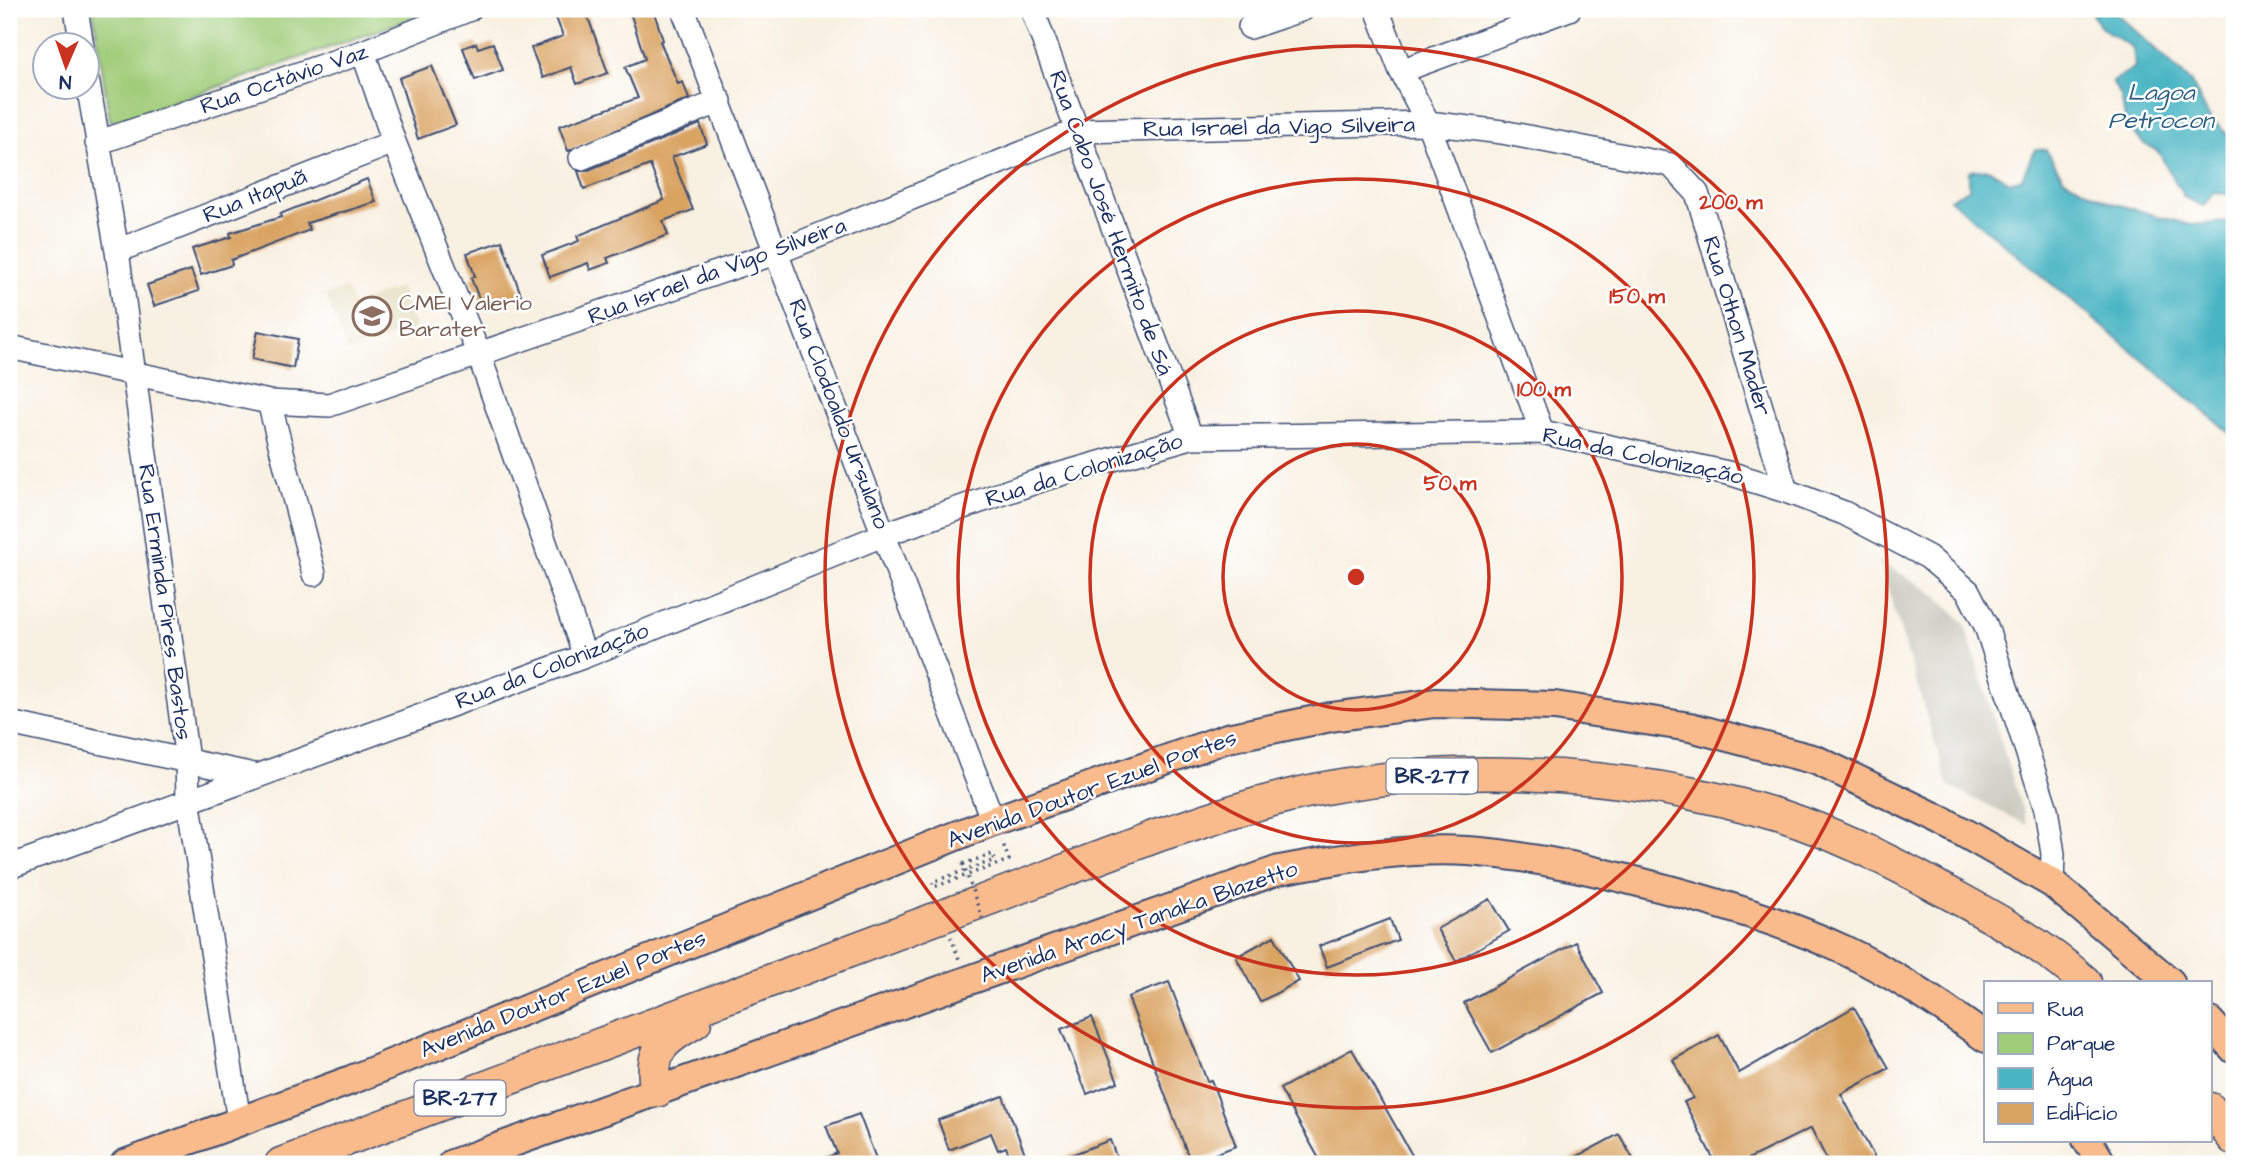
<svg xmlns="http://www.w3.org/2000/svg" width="2243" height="1173" font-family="'Architects Daughter',sans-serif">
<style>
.built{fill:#e3dbba}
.industrial{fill:#c6c5b8}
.green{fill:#a1cd7a;stroke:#5e7e6c;stroke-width:2}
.water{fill:#48b5c3;stroke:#327290;stroke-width:2}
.building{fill:#d9a361}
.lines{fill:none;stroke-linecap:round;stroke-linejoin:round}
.minor-casing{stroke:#3c4c72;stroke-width:26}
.major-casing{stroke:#3c4c72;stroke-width:32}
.highway-casing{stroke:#3c4c72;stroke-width:35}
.path{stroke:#3c4c72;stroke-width:3.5;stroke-dasharray:2 5;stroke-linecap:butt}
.minor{stroke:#fff;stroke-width:23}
.major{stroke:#fabb8c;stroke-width:28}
.highway{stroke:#fabb8c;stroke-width:32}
.path-bridge{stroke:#3c4c72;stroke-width:3.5;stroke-dasharray:2 5;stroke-linecap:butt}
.ring{fill:none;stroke:#c8321e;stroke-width:3.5}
.labels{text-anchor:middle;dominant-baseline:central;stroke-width:5;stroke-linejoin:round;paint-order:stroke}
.shield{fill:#fff;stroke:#5f6d8e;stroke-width:2}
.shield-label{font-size:21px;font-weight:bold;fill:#1b2f5e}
.street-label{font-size:23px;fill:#1b2f5e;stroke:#fff}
.education-label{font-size:23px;fill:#785e54;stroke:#fff;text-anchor:start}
.water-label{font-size:24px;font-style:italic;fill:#2b5e81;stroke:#fff}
.centre{fill:#c8321e;stroke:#fff;stroke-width:3.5}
.ring-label{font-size:21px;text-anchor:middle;font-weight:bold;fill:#c8321e;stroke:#fff;stroke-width:5;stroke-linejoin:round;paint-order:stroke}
</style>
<rect width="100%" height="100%" fill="#fff"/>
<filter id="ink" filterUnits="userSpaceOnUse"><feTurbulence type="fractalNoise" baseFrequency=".0143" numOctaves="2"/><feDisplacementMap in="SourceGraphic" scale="14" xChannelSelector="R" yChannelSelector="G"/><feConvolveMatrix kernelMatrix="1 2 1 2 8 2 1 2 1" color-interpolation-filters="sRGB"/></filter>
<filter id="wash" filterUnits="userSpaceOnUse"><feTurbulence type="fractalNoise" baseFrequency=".00686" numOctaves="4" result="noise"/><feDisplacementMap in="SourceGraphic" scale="28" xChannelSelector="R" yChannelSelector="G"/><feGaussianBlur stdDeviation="1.57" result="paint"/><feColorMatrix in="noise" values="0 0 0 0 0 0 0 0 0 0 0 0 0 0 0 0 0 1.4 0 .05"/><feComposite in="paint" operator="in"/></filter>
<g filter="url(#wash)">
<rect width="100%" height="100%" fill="#f8f0e1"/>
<path class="built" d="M401,287L415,328L347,352L326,295L346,288L353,304Z"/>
<path class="industrial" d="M1879,560L1931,592L1964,623L2027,825L1948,786Z"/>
<path class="green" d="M93,9H439L132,117L110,121Z"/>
<path class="water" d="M2102,9L2116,13L2191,82L2209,117L2234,141V195L2213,193L2203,206L2184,197L2158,151L2144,144L2126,125L2121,96L2112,82L2135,67L2133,48L2102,28L2092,14Z
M2035,149L2046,150L2064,179L2109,202L2190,225L2234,221V436L1950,199L1969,189V171L1988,169L2010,182L2022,178Z"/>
<g id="blocks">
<path class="building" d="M571,9H585L608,73L577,84L571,67L543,78L531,48L563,36L555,15Z
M629,9H653L663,40L660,41L678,84L683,82L689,99L568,151L559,126L638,98L625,67L645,59Z
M476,43L478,48L493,43L503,70L475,80L463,48Z
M432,66L456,125L418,139L399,78Z
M700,124L707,144L672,157L693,210L663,221L668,235L607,258L609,263L590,270L588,263L550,277L542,255L579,241L577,236L664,200L650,165L584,189L578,171H586Z
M367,179L376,202L307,223L310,230L231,260L232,265L201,275L192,249L231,237L230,233L281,217L280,214Z
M502,241L521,295L483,309L471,278L475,276L467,253Z
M191,270L199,291L154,306L147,285Z
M258,331L298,339L293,368L252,359Z
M1490,899L1509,931L1456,961L1437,929Z
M1390,919L1398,940L1327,967L1319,946Z
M1274,936L1299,981L1260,1002L1236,957Z
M1576,942L1603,993L1492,1053L1464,1003Z
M1169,982L1207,1081L1211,1080L1236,1146L1191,1163L1128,997Z
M1854,1007L1889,1068L1841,1094L1878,1164H1829L1811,1128L1738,1164H1716L1684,1102L1693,1098L1673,1060L1719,1035L1739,1073Z
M1092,1017L1118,1082L1087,1094L1061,1029Z
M1352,1049L1417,1164H1322L1280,1089Z
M1003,1096L1029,1164H1013L1006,1147L998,1150L991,1133L949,1150L938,1120Z
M859,1114L878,1164H812L837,1153L826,1126Z
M1619,1134L1636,1164H1563Z
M1110,1140L1119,1164H1050V1163Z"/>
</g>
</g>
<g filter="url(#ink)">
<use href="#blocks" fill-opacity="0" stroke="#3c4c72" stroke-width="2"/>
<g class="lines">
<defs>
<path id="minor" d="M76,9L82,46
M683,9L993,821
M1032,9L1191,437
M1377,9L1401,71L1428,123L1542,432
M1250,27L1303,9
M363,52L394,142L479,355L585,656
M1401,71L1569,9
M88,84L117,251L187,760L188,799L239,1121
M97,143L363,52L470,9
M581,158L720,101
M117,251L394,142
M9,347L269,402L329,405L778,252L1077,131L1428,123L1502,132L1671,165L1697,193L1786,491
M269,402L314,574
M9,723L254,775
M9,867L585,656L885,534L1047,478L1191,437L1542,432L1732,474L1786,491L1844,513L1928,557L1968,591L1986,626L2046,809L2053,854L2052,883"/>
<path id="major" d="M2210,1022L2234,1049
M2087,1140L2102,1164
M125,1164L351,1080L993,821L1227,738L1331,717L1435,703L1555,706L1690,727L1816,760L1943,821L2052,883L2170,982
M452,1164L1279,870C1340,859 1405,847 1468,851C1536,856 1601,872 1666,889C1725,905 1786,923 1842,949C1893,973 1940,1005 1986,1038"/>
<path id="highway" d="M657,1091C648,1051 662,1041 695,1022
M2210,1109L2234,1139
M281,1164L1159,835C1195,824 1230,811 1265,802C1427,757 1625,768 1784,817C1836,834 1886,859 1934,885C1985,913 2041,942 2085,982"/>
</defs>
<use href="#minor" class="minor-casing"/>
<use href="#major" class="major-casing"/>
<use href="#highway" class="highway-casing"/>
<path class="path" d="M235,9L245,12L278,9
M963,864L993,854L995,860L932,882L934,887L1009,860L1002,841
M951,937L959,959"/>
<use href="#minor" class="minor"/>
<use href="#major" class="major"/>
<use href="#highway" class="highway"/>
<path class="path-bridge" d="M963,864L982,918"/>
</g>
</g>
<g class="ring">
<circle cx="1356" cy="577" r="133"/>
<circle cx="1356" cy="577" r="266"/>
<circle cx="1356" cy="577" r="398"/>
<circle cx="1356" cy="577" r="531"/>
</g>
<defs>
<symbol id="school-ring" viewBox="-11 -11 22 22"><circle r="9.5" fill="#fff" stroke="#8d6e63" stroke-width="1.5"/><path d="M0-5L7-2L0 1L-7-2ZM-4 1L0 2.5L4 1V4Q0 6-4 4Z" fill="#8d6e63"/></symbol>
</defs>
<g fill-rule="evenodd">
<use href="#school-ring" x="350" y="294" width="44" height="44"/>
</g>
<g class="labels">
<g class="shield">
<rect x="1386.5" y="758.5" width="91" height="35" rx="5"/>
<rect x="414.5" y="1080.5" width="91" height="35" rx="5"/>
</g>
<g class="shield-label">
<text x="1432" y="776">BR-277</text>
<text x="460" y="1098">BR-277</text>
</g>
<g class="street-label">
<text transform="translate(284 79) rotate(-19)">Rua Octávio Vaz</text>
<text transform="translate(1279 127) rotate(-1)">Rua Israel da Vigo Silveira</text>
<text transform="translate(255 196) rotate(-22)">Rua Itapuã</text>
<text transform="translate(1111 223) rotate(70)">Rua Cabo José Hermito de Sá</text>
<text transform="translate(717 271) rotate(-20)">Rua Israel da Vigo Silveira</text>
<text transform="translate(1737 326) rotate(73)">Rua Othon Mader</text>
<text transform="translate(839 414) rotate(69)">Rua Clodoaldo Ursulano</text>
<text transform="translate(1643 456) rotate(12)">Rua da Colonização</text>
<text transform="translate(1084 470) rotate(-17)">Rua da Colonização</text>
<text transform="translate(165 602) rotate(82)">Rua Erminda Pires Bastos</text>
<text transform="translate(552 666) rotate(-21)">Rua da Colonização</text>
<text transform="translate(1092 789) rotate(-20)">Avenida Doutor Ezuel Portes</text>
<text transform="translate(1139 922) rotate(-19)">Avenida Aracy Tanaka Blazetto</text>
<text transform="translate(563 994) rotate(-22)">Avenida Doutor Ezuel Portes</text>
</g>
<g class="education-label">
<text x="399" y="303">CMEI Valerio<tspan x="399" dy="26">Barater</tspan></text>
</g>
<g class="water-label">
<text x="2161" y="93">Lagoa<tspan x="2161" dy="28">Petrocon</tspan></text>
</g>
</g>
<circle cx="1356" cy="577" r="10" class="centre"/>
<g class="ring-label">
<text x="1731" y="209">200 m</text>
<text x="1637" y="303">150 m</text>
<text x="1544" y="396">100 m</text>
<text x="1450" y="490">50 m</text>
</g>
<rect width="2243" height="1173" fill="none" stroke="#fff" stroke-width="35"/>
<rect x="1984" y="981" width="228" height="161" fill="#ffffff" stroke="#a4acbf" stroke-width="2"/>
<rect x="1998" y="1003" width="35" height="10" fill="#fabb8c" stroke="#a4acbf" stroke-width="2"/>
<text x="2047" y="1016" font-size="21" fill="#1b2f5e">Rua</text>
<rect x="1998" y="1033" width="35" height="21" fill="#a1cd7a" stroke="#a4acbf" stroke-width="2"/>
<text x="2047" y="1050" font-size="21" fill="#1b2f5e">Parque</text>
<rect x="1998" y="1068" width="35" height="21" fill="#48b5c3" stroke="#a4acbf" stroke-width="2"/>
<text x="2047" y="1086" font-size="21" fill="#1b2f5e">Água</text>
<rect x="1998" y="1103" width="35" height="21" fill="#d9a361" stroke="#a4acbf" stroke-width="2"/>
<text x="2047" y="1120" font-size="21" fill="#1b2f5e">Edifício</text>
<g transform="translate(66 66) rotate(182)"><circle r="33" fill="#ffffff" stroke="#a4acbf" stroke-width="2"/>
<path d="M0-5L12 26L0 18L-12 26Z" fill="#c8321e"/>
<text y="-10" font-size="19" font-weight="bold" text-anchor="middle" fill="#1b2f5e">N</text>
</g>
</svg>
